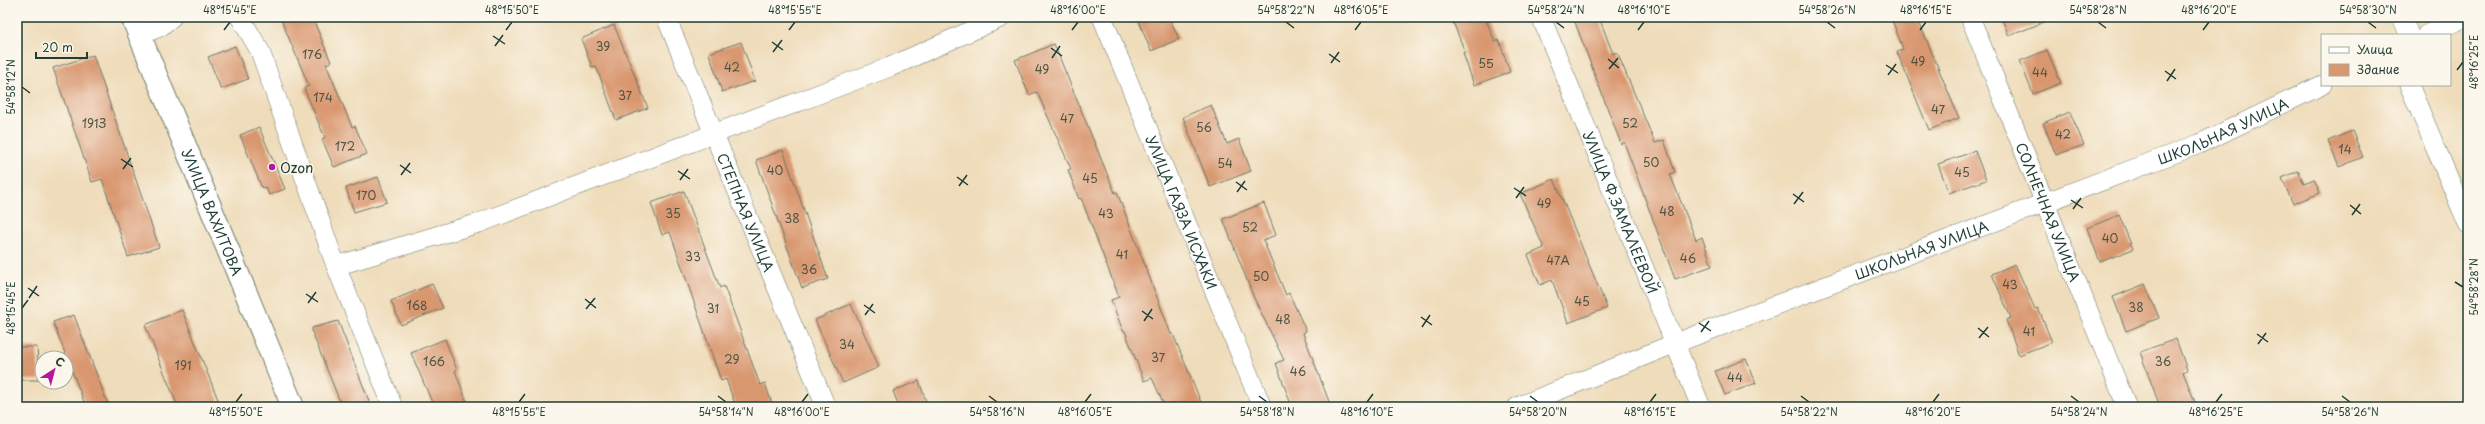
<svg xmlns="http://www.w3.org/2000/svg" width="2485" height="424" font-family="'Playpen Sans',sans-serif">
<style>
.building{fill:#d9976f}
.lines{fill:none;stroke-linecap:round;stroke-linejoin:round}
.minor-casing{stroke:#687563;stroke-width:20}
.major-casing{stroke:#687563;stroke-width:24}
.minor{stroke:#fff;stroke-width:19}
.major{stroke:#fff;stroke-width:22}
.ticks{fill:none;stroke:#1f3d34;stroke-width:1.5}
.poi-dot{fill:#b5179e;stroke:#fbf7ec;stroke-width:1.5}
.labels{text-anchor:middle;dominant-baseline:central;stroke-width:3;stroke-linejoin:round;paint-order:stroke}
.number-label{font-size:12px;fill:#4e5443}
.street-label{font-size:14px;fill:#1f3d34;stroke:#fbf7ec}
.poi-label{font-size:14px;fill:#1f3d34;stroke:#fbf7ec;text-anchor:start}
.neatline{fill:none;stroke:#1f3d34;stroke-width:1.5}
.ticks-label{font-size:10px;text-anchor:middle;fill:#1f3d34}
</style>
<rect width="100%" height="100%" fill="#fbf7ec"/>
<filter id="ink" filterUnits="userSpaceOnUse"><feTurbulence type="fractalNoise" baseFrequency=".025" numOctaves="2"/><feDisplacementMap in="SourceGraphic" scale="8" xChannelSelector="R" yChannelSelector="G"/><feConvolveMatrix kernelMatrix="1 2 1 2 8 2 1 2 1" color-interpolation-filters="sRGB"/></filter>
<filter id="wash" filterUnits="userSpaceOnUse"><feTurbulence type="fractalNoise" baseFrequency=".012" numOctaves="4" result="noise"/><feDisplacementMap in="SourceGraphic" scale="16" xChannelSelector="R" yChannelSelector="G"/><feGaussianBlur stdDeviation="0.9" result="paint"/><feColorMatrix in="noise" values="0 0 0 0 0 0 0 0 0 0 0 0 0 0 0 0 0 1.4 0 .05"/><feComposite in="paint" operator="in"/></filter>
<g filter="url(#wash)">
<rect width="100%" height="100%" fill="#efdcba"/>
<g id="blocks">
<path class="building" d="M280,17H312L331,62L326,64L352,127L355,126L367,154L334,167L322,139L325,138L304,88L309,86Z
M1137,17H1169L1179,39L1151,51Z
M1451,17H1485L1495,42L1499,40L1510,72L1474,85L1463,53L1465,52Z
M1573,17H1599L1613,54L1617,52L1655,143L1664,140L1675,172L1670,174L1696,240L1702,237L1712,266L1675,279L1624,142L1621,144Z
M1891,17H1917L1959,118L1929,130L1897,52L1903,49Z
M2001,17H2054V18L2009,36Z
M614,25L648,108L616,120L596,66L592,67L581,39Z
M741,42L755,81L722,92L709,53Z
M1054,44L1115,193L1117,192L1171,334H1173L1203,407H1165L1152,378L1144,381L1125,331H1123L1111,300L1119,297L1081,198L1079,199L1068,170L1071,169L1037,92L1029,95L1015,60Z
M235,46L248,79L221,89L208,57Z
M2047,50L2061,83L2033,94L2020,61Z
M93,55L159,247L128,257L102,179L92,182L53,68Z
M1211,105L1227,144L1239,139L1251,171L1210,187L1183,117Z
M2070,112L2084,145L2056,155L2043,123Z
M259,127L285,189L269,195L266,187L262,188L240,135Z
M2352,131L2363,157L2339,167L2328,141Z
M783,150L828,279L802,288L756,160Z
M1975,151L1986,180L1949,193L1938,164Z
M2298,171L2304,183L2314,179L2320,193L2293,204L2282,178Z
M378,177L387,202L354,212L346,188Z
M1554,179L1607,308L1568,323L1552,280L1540,285L1528,255L1544,248L1520,194Z
M684,191L720,288L724,286L760,385L765,383L773,407H736L726,379L721,381L670,232L662,235L651,203Z
M1264,203L1276,235L1263,240L1286,295L1289,293L1306,331L1303,333L1331,407H1292L1276,363L1284,360L1254,298L1223,219Z
M2119,215L2133,249L2100,262L2087,228Z
M2015,264L2035,309L2038,308L2052,342L2019,355L2006,320L2011,318L1992,274Z
M432,284L443,308L401,325L391,301Z
M2145,284L2159,318L2126,331L2113,297Z
M851,304L879,367L843,383L815,320Z
M182,310L221,407H178L145,325Z
M74,315L109,407H86L53,322Z
M338,321L369,401L353,407H342L312,332V328Z
M445,339L457,370L455,371L469,407H434L411,353Z
M2176,339L2187,370L2183,372L2197,407H2160L2140,352Z
M17,347H37L39,380H17Z
M1746,359L1756,383L1725,395L1715,371Z
M919,381L928,407H899L893,391Z"/>
</g>
</g>
<g filter="url(#ink)">
<use href="#blocks" fill-opacity="0" stroke="#687563" stroke-width="1"/>
<g class="lines">
<defs>
<g id="minor">
<path d="M240,17L260,51L336,266L393,407"/>
<path id="s1" d="M666,17L826,407"/>
<path id="s2" d="M1102,17L1262,407"/>
<path id="s3" d="M1541,17L1701,407"/>
<path id="s4" d="M1970,17L2127,407"/>
<path d="M2402,17L2409,35"/>
<path d="M140,35L160,27L172,17"/>
<path d="M2426,35L2465,17"/>
<path d="M2409,85L2468,224"/>
<path d="M336,266L479,223L890,67L1002,17"/>
<path id="s5" d="M1517,407L1676,343L2199,144L2322,85"/>
</g>
<g id="major">
<path id="s6" d="M132,17L293,407"/>
</g>
</defs>
<use href="#minor" class="minor-casing"/>
<use href="#major" class="major-casing"/>
<use href="#minor" class="minor"/>
<use href="#major" class="major"/>
</g>
</g>
<path class="ticks" d="M1286,22L1294,28M1556,22L1564,28M1827,22L1835,28M2098,22L2106,28M2368,22L2376,28M224,30L230,22M506,30L512,22M789,30L795,22M1072,30L1078,22M1355,30L1361,22M1638,30L1644,22M1920,30L1926,22M2203,30L2209,22M493,36L505,44M772,42L783,50M495,46L503,35M1051,48L1062,56M773,52L782,40M1329,54L1340,62M1052,58L1060,46M1608,59L1619,68M1331,63L1339,52M1886,65L1898,73M1609,69L1618,58M2457,70L2463,62M2165,71L2176,79M1888,75L1896,64M2167,81L2175,69M22,87L30,93M121,159L133,167M400,165L411,173M123,169L131,158M678,171L690,179M401,175L410,163M957,177L968,185M680,180L688,169M1236,182L1247,190M959,186L967,175M1514,188L1526,196M1237,192L1245,181M1793,194L1804,202M1516,198L1524,187M2071,200L2083,208M1794,204L1803,192M2350,205L2361,214M2073,209L2081,198M2352,215L2360,204M2455,282L2463,287M28,288L39,296M306,294L318,302M29,298L37,286M585,299L596,308M308,303L316,292M864,305L875,313M22,308L28,300M586,309L595,298M1142,311L1153,319M865,315L873,304M1421,317L1432,325M1144,321L1152,309M1699,323L1711,331M1422,327L1430,315M1978,328L1989,337M1701,332L1709,321M2257,334L2268,342M1979,338L1988,327M2258,344L2266,333M718,396L726,402M989,396L997,402M1259,396L1267,402M1530,396L1538,402M1801,396L1809,402M2071,396L2079,402M2342,396L2350,402M236,402L242,394M519,402L525,394M802,402L808,394M1085,402L1091,394M1367,402L1373,394M1650,402L1656,394M1933,402L1939,394M2216,402L2222,394"/>
<circle class="poi-dot" cx="272" cy="167" r="4"/>
<g class="labels">
<g class="number-label">
<text x="603" y="46">39</text>
<text x="312" y="54">176</text>
<text x="1918" y="61">49</text>
<text x="1486" y="63">55</text>
<text x="732" y="67">42</text>
<text x="1042" y="69">49</text>
<text x="2040" y="72">44</text>
<text x="625" y="95">37</text>
<text x="323" y="97">174</text>
<text x="1938" y="109">47</text>
<text x="1067" y="118">47</text>
<text x="94" y="123">191З</text>
<text x="1630" y="123">52</text>
<text x="1204" y="127">56</text>
<text x="2063" y="134">42</text>
<text x="345" y="146">172</text>
<text x="2345" y="149">14</text>
<text x="1651" y="162">50</text>
<text x="1225" y="163">54</text>
<text x="775" y="170">40</text>
<text x="1962" y="172">45</text>
<text x="1090" y="178">45</text>
<text x="366" y="195">170</text>
<text x="1544" y="203">49</text>
<text x="1667" y="211">48</text>
<text x="673" y="213">35</text>
<text x="1106" y="213">43</text>
<text x="792" y="218">38</text>
<text x="1250" y="227">52</text>
<text x="2110" y="238">40</text>
<text x="1122" y="254">41</text>
<text x="693" y="256">33</text>
<text x="1688" y="258">46</text>
<text x="1558" y="260">47А</text>
<text x="809" y="269">36</text>
<text x="1261" y="276">50</text>
<text x="2010" y="284">43</text>
<text x="1582" y="301">45</text>
<text x="417" y="305">168</text>
<text x="2136" y="307">38</text>
<text x="713" y="308">31</text>
<text x="1283" y="319">48</text>
<text x="2029" y="331">41</text>
<text x="847" y="344">34</text>
<text x="1158" y="357">37</text>
<text x="732" y="359">29</text>
<text x="434" y="361">166</text>
<text x="2163" y="361">36</text>
<text x="183" y="365">191</text>
<text x="1298" y="371">46</text>
<text x="1735" y="377">44</text>
</g>
<g class="street-label">
<text stroke="none"><textPath href="#s5" startOffset="758">ШКОЛЬНАЯ УЛИЦА</textPath></text>
<text stroke="none"><textPath href="#s6" startOffset="211">УЛИЦА ВАХИТОВА</textPath></text>
<text stroke="none"><textPath href="#s1" startOffset="211">СТЕПНАЯ УЛИЦА</textPath></text>
<text stroke="none"><textPath href="#s2" startOffset="211">УЛИЦА ГАЯЗА ИСХАКИ</textPath></text>
<text stroke="none"><textPath href="#s3" startOffset="211">УЛИЦА Ф.ЗАМАЛЕЕВОЙ</textPath></text>
<text stroke="none"><textPath href="#s4" startOffset="210">СОЛНЕЧНАЯ УЛИЦА</textPath></text>
<text stroke="none"><textPath href="#s5" startOffset="434">ШКОЛЬНАЯ УЛИЦА</textPath></text>
</g>
<g class="poi-label">
<text x="280" y="167">Ozon</text>
</g>
</g>
<rect width="2485" height="424" fill="none" stroke="#fbf7ec" stroke-width="44"/>
<rect x="2321" y="34" width="130" height="52" fill="#fbf7ec" stroke="#a3ada2"/>
<rect x="2329" y="47" width="20" height="6" fill="#ffffff" stroke="#a3ada2"/>
<text x="2357" y="54" font-size="12" fill="#1f3d34">Улица</text>
<rect x="2329" y="64" width="20" height="12" fill="#d9976f" stroke="#a3ada2"/>
<text x="2357" y="74" font-size="12" fill="#1f3d34">Здание</text>
<g transform="translate(54 370) rotate(36)"><circle r="19" fill="#fbf7ec" stroke="#a3ada2"/>
<path d="M0-3L7 15L0 10L-7 15Z" fill="#b5179e"/>
<text y="-6" font-size="11" font-weight="bold" text-anchor="middle" fill="#1f3d34">С</text>
</g>
<path d="M36 52v6h51v-6" fill="none" stroke="#1f3d34" stroke-width="2"/>
<text x="42" y="52" font-size="12" fill="#1f3d34" stroke="#fbf7ec" stroke-width="3" paint-order="stroke">20 m</text>
<rect x="22" y="22" width="2441" height="380" class="neatline"/>
<g class="ticks-label">
<text x="230" y="14">48°15'45"E</text>
<text x="512" y="14">48°15'50"E</text>
<text x="795" y="14">48°15'55"E</text>
<text x="1078" y="14">48°16'00"E</text>
<text x="1286" y="14">54°58'22"N</text>
<text x="1361" y="14">48°16'05"E</text>
<text x="1556" y="14">54°58'24"N</text>
<text x="1644" y="14">48°16'10"E</text>
<text x="1827" y="14">54°58'26"N</text>
<text x="1926" y="14">48°16'15"E</text>
<text x="2098" y="14">54°58'28"N</text>
<text x="2209" y="14">48°16'20"E</text>
<text x="2368" y="14">54°58'30"N</text>
<text transform="translate(2474 62) rotate(-90)" y="4">48°16'25"E</text>
<text transform="translate(11 87) rotate(-90)" y="4">54°58'12"N</text>
<text transform="translate(2474 287) rotate(-90)" y="4">54°58'28"N</text>
<text transform="translate(11 308) rotate(-90)" y="4">48°15'45"E</text>
<text x="236" y="416">48°15'50"E</text>
<text x="519" y="416">48°15'55"E</text>
<text x="726" y="416">54°58'14"N</text>
<text x="802" y="416">48°16'00"E</text>
<text x="997" y="416">54°58'16"N</text>
<text x="1085" y="416">48°16'05"E</text>
<text x="1267" y="416">54°58'18"N</text>
<text x="1367" y="416">48°16'10"E</text>
<text x="1538" y="416">54°58'20"N</text>
<text x="1650" y="416">48°16'15"E</text>
<text x="1809" y="416">54°58'22"N</text>
<text x="1933" y="416">48°16'20"E</text>
<text x="2079" y="416">54°58'24"N</text>
<text x="2216" y="416">48°16'25"E</text>
<text x="2350" y="416">54°58'26"N</text>
</g>
</svg>
